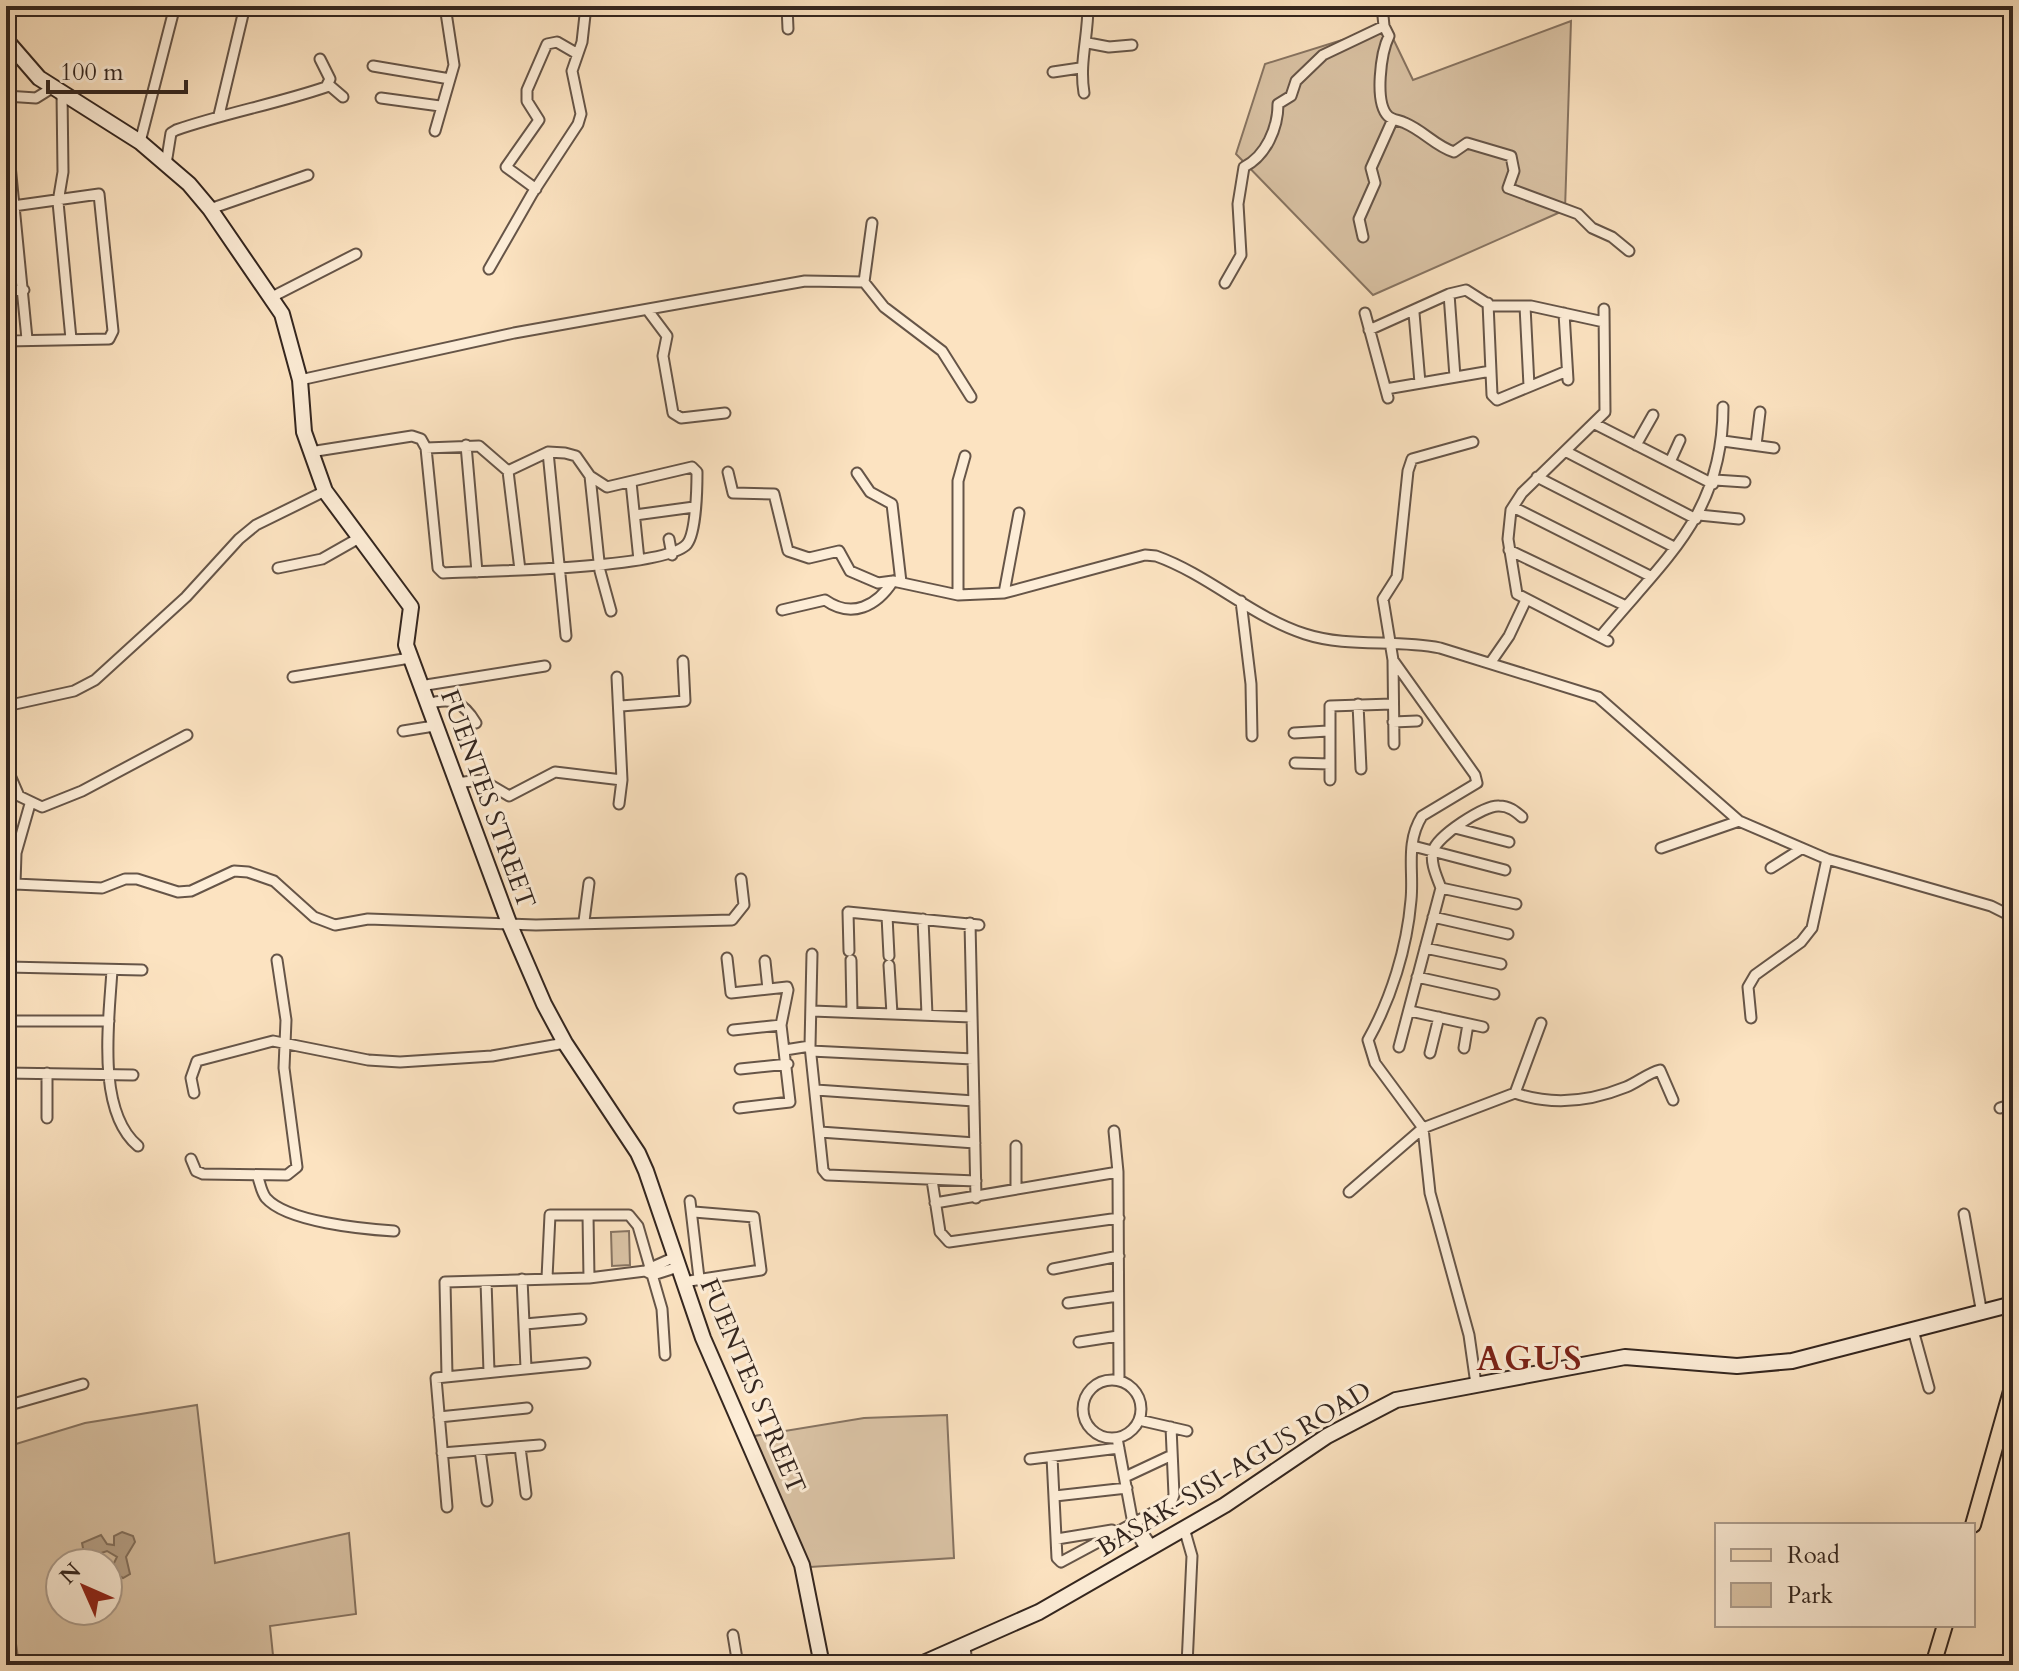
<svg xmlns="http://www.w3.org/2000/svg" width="2019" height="1671" font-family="Cardo,serif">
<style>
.green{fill:#dac3a5;stroke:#877462;stroke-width:2;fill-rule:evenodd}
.water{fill:#b8a38a;stroke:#83715f;stroke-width:2}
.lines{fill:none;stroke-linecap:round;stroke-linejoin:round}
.street-casing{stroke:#665548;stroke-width:13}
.secondary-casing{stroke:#34261f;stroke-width:18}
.primary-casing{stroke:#34261f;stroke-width:18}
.street{stroke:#fdedd7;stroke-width:9}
.secondary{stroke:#fdedd7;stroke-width:14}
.primary{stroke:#fce3c1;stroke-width:14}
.labels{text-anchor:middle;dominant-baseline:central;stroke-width:6;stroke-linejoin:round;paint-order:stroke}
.street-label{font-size:26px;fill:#34261f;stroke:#fdedd7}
.district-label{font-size:34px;font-weight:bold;letter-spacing:2px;fill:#7a1f14;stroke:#fdedd7}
</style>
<rect width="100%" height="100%" fill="#fce3c1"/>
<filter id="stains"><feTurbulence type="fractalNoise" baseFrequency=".0025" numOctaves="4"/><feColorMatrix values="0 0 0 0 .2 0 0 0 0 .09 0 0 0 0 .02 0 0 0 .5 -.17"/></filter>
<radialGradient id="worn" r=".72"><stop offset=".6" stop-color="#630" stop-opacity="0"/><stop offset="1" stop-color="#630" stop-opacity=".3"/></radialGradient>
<path class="green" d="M1571,21L1565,210L1373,295L1236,154L1265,64L1387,26L1413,80Z
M629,1231L630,1265L612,1266L611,1232Z
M197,1405L215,1563L349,1533L356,1614L270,1626L274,1665H19L6,1574V1447L85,1423ZM60,1563H108V1611H60Z
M947,1415L954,1558L810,1567L748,1437L864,1418Z"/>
<path class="water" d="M122,1532L133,1536L135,1542L126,1557L130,1574L123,1578L110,1571L117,1557L107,1551L98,1554L97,1563H86L82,1543L101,1535L107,1544L114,1545V1536Z"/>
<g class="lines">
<defs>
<path id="street" d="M431,6L445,9
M787,6L788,29
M1384,26L1389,36C1381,52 1374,102 1388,116C1392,120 1399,120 1405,123C1424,131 1435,146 1454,152L1467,143L1511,156L1514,171L1508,188L1578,214L1592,228L1612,237L1629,251
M1088,43L1109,47L1132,45
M373,66L450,79
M1053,72L1080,68
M329,85L343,97
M62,93L63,172L58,202L71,339
M1084,93C1079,63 1088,38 1088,6
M6,96L36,98L52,88
M381,98L440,106
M219,115L245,6
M6,124L27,339
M435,131L454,65L445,6
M140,142L175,6
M166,164L171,133L176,130C225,113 276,104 326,87L330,79L320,59
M536,189L506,167L539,120L527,101V90L547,44L557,42L576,53
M6,207L99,194L113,331L109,339L6,341
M210,209L308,175
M1363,237L1359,219L1375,183L1371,168L1393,119
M489,269L532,194L578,124L581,114L572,71L582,42L586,6
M864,282L872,223
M1225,283L1241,255L1238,204L1244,167C1266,156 1278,128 1278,104L1291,96L1296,81L1323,55L1384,26L1382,6
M6,291L24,290
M1449,294L1455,377
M270,298L356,254
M1488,303L1492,395L1497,400L1567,371
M1525,306L1529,386
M1604,309L1605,412L1522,493L1511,510L1508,539L1517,594L1608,641
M649,312L667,336L663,356L673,413L681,418L725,413
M1365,313L1388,398
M1414,313L1420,383
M1564,313L1568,380
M1369,330L1449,294L1466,290L1491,306H1531L1604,322
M300,380L514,333L805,281L864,282L884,307L942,351L971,397
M1386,389L1491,371
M1595,424L1713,484
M1723,441L1774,448
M466,445L477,572
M1636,445L1653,415
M1756,445L1760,412
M1565,451L1696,519
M310,452L412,436L421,439L426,448L438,568L443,573C483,571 666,569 687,544C696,533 697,488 697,472L692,467L607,487L590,476L576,456L565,453L548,452L508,471L479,446L426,448
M548,452L566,636
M1670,462L1680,440
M508,471L520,570
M728,472L733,493L774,494L788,551L809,558L839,551L850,571L878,583L893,581L958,595L1004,593L1145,555L1156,556C1209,575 1252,617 1305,634C1348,648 1395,639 1440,648L1598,697L1739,821L1827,859L1991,906L2013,917
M857,473L870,492L892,504L901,582
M590,476L600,571L611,611
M1537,477L1674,547
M1715,480L1745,482
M631,482L639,560
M1513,507L1650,576
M635,515L694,507
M1699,515L1739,519
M669,539L672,555
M1509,550L1626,606
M278,568L322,559L359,538
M1004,593L1019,513
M958,595V481L965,456
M1241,601L1251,684L1252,736
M782,610L825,600C852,619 877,606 893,581
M1600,637C1664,559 1723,515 1723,407
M1393,660L1475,775L1477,783L1422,816C1405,843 1414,871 1411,900C1407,948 1391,999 1368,1040L1375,1063L1423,1128L1430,1193L1469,1335L1476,1384
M1491,662L1509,636L1526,600
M293,677L410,658
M617,677L622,780L619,804
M420,686L545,666
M427,704C451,697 463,701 476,723
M1358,704L1361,769
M6,706L74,691L95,680L186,597L239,539L256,525L325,491
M621,706L685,701L683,661
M1393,722L1417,721
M403,731L434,726
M1294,733L1328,731
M1394,744L1393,660L1383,599L1397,577L1408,471L1412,459L1473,442
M1295,763L1330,764
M6,766L19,796L42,807L82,791L187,735
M1330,780V706L1392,704
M455,783L482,780L509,796L555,772L622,780
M1455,828L1509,842
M1413,846L1505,870
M1661,848L1739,821
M1771,868L1801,849
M15,884L102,888L125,879H137L178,892L191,891L234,871L248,872L274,881L314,917L335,925L368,919L536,925L732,920L744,905L741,879
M1441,888L1516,904
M6,892L15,884L16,853L30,804
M887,916L889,956
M1433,917L1508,934
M923,919L927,1015
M584,921L589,883
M970,923L976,1198
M1425,948L1501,964
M849,951L848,912L979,925
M812,954L810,1046L823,1170L827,1175L976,1181
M727,958L731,993L787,987L788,990L781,1025L790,1102L739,1108
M851,960L852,1012
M765,961L768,989
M889,965L892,1014
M7,967L142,970
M112,970C109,1021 96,1111 138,1146
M1417,977L1494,994
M812,1011L972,1017
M1410,1011L1483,1027
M1751,1018L1748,987L1755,975L1801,942L1812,928L1827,859
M6,1021H109
M733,1030L781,1025
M1399,1047L1441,888C1437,877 1430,863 1433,851C1437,836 1484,805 1499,806C1509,806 1515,811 1522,817
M1464,1048L1468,1024
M785,1050L810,1046
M811,1051L973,1059
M1430,1053L1439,1017
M740,1069L788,1064
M6,1073L133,1075
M47,1073V1118
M816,1090L974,1101
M194,1093L191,1078L197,1061L273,1041L368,1060L400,1062L492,1056L565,1043
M1515,1093L1541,1023
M2000,1108L2013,1104
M1114,1131L1118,1172L1119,1381
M820,1132L975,1143
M1016,1146V1188
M191,1159L196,1171L203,1174L287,1175L297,1167L284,1068L286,1020L277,960
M257,1175C260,1182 261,1192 266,1198C287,1222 363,1229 394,1231
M932,1180L940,1232L949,1242L1119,1218
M1349,1192L1423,1128L1515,1093C1553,1106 1589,1102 1626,1087C1638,1082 1648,1073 1660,1070L1673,1100
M690,1201L699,1278
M935,1203L1118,1172
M1964,1214L1982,1314
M588,1215L589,1278
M648,1269L675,1257
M1053,1269L1119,1256
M547,1278L550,1215H629L638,1226L662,1309L665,1355
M522,1279L526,1368
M486,1281L489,1372
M683,1282L761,1270L754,1217L694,1212
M1068,1303L1118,1296
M525,1324L581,1319
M1913,1330L1929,1388
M1079,1342L1118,1336
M447,1376L445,1282L589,1278L645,1271L653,1275L678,1267
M1083 1409a29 29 0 1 1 58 0a29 29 0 1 1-58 0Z
M6,1406L83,1384
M439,1417L527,1408
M1139,1420L1187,1431
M1117,1438L1134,1529L1146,1550
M520,1447L526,1494
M480,1450L487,1501
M442,1453L540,1445
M1052,1457L1057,1558L1061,1562L1171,1503L1174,1495L1171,1427
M1030,1459L1119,1448
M1125,1477L1172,1455
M1055,1496L1127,1488
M447,1507L436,1378L585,1363
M1135,1522L1152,1546
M1184,1528L1192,1556L1187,1665
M1057,1539L1112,1530
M733,1635L738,1665
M965,1646L967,1665"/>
<path id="secondary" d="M1905,6H1944
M6,40L39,78L140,142L189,184L210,209L282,314L300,380L304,432L325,491L411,607L406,645L509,923L544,1004L565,1043L638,1153L646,1171L703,1338L802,1565L822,1665
M919,1665L1039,1612L1225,1505L1327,1436L1396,1400L1625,1357L1737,1366L1792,1361L2013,1304"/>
<path id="primary" d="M1973,1525L2013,1384
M1933,1665L1945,1625"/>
</defs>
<use href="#street" class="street-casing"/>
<use href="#secondary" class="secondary-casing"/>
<use href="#primary" class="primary-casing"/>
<use href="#street" class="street"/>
<use href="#secondary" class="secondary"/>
<use href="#primary" class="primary"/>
</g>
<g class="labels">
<g class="street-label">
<text transform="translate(488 799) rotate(70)">FUENTES STREET</text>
<text transform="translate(753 1386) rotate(67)">FUENTES STREET</text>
<text transform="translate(1234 1469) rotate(-31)">BASAK-SISI-AGUS ROAD</text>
</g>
<g class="district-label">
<text x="1530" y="1359">AGUS</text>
</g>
</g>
<rect width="2019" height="1671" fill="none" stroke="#fce3c1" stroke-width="32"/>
<rect x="8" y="8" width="2003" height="1655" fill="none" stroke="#34261f" stroke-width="4"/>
<rect x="16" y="16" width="1987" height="1639" fill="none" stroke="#34261f" stroke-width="2"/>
<rect x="1715" y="1523" width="260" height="104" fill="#fdedd7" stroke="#ad9d8d" stroke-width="2"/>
<rect x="1731" y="1549" width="40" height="12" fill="#fce3c1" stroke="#ad9d8d" stroke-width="2"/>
<text x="1787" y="1563" font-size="24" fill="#34261f">Road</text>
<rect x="1731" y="1583" width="40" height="24" fill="#dac3a5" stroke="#ad9d8d" stroke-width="2"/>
<text x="1787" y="1603" font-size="24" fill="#34261f">Park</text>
<g transform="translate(84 1587) rotate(315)"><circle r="38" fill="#fdedd7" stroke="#ad9d8d" stroke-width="2"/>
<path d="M0-6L14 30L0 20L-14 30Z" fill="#8f2418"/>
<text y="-12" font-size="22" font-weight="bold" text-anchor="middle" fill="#34261f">N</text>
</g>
<path d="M48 80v12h138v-12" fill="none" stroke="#34261f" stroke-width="4"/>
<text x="60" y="80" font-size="24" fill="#34261f" stroke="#fdedd7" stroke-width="6" paint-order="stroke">100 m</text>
<rect width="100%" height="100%" filter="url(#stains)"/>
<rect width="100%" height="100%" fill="url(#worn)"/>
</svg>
